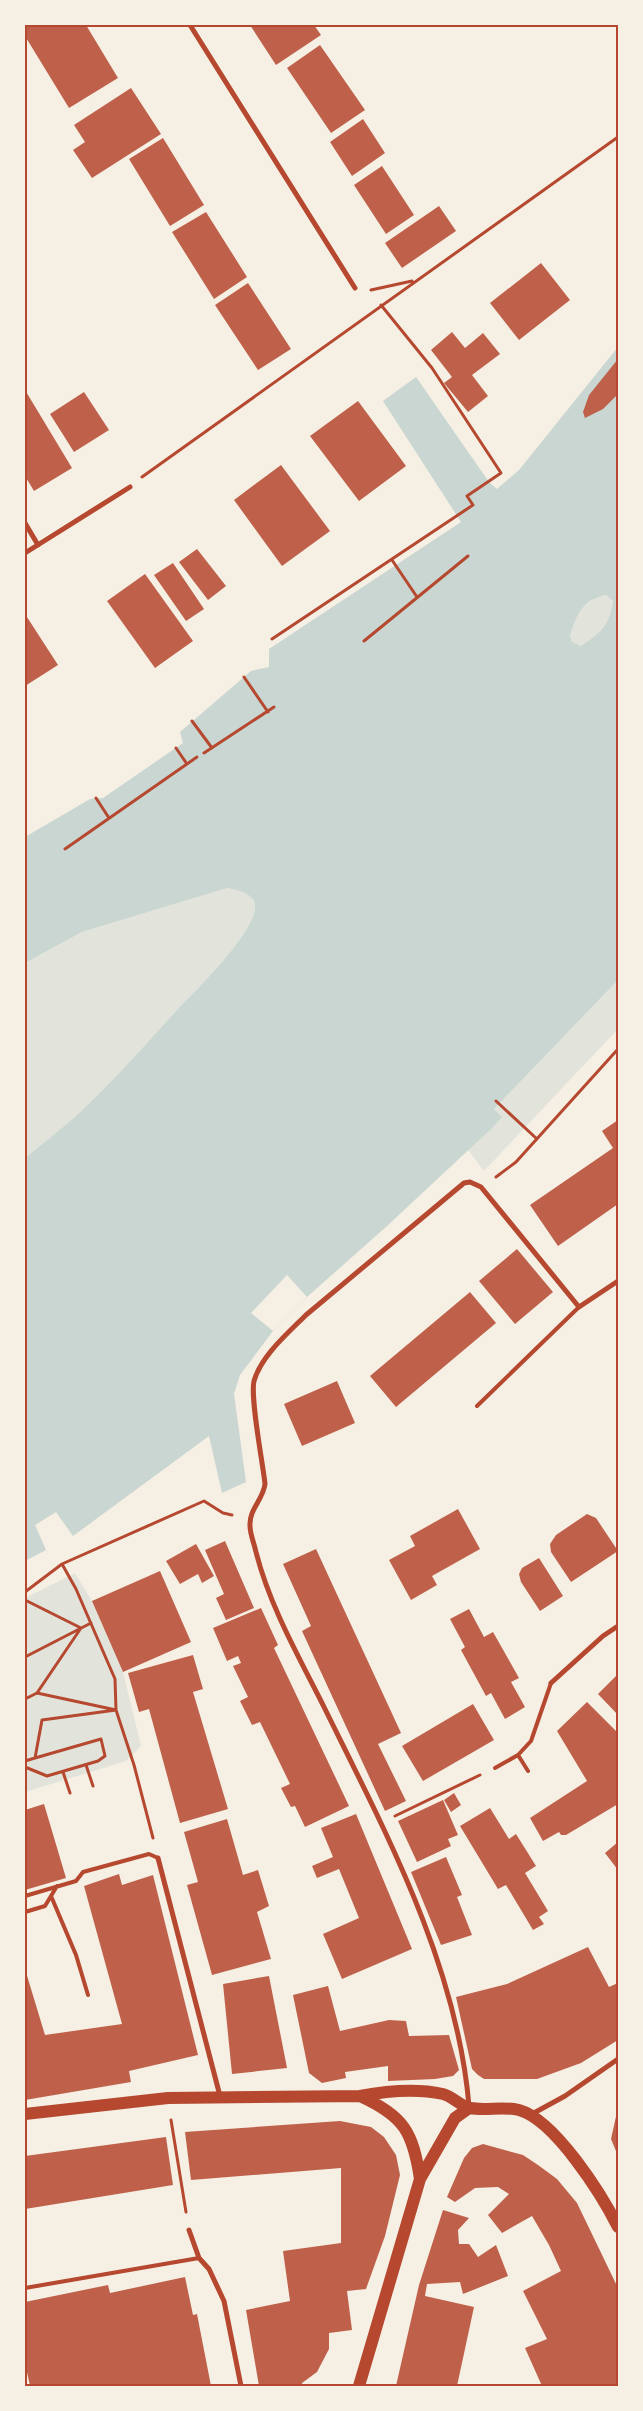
<svg xmlns="http://www.w3.org/2000/svg" width="643" height="2411" font-family="Karla,sans-serif">
<style>
.green{fill:#e2e4dc}
.water{fill:#c9d6d2;fill-rule:evenodd}
.pier{fill:#f6efe4}
.building{fill:#bf614a}
.lines{fill:none;stroke-linecap:round;stroke-linejoin:round}
.path{stroke:#b5482f;stroke-width:3}
.service{stroke:#b5482f;stroke-width:4}
.minor{stroke:#b5482f;stroke-width:5}
.primary{stroke:#b5482f;stroke-width:12}
.neatline{fill:none;stroke:#b5482f;stroke-width:2}
</style>
<rect width="100%" height="100%" fill="#f6efe4"/>
<path class="green" d="M606,595L613,601C609,627 601,632 581,646L572,643L570,635C578,613 582,600 606,595Z
M227,888C236,890 249,892 254,901C265,924 193,993 177,1010C143,1047 112,1083 75,1117C59,1131 42,1144 25,1158V963L82,932Z
M618,980V1029L484,1171L468,1150L501,1117L494,1109Z
M75,1573L92,1601L123,1672L141,1746L126,1761L25,1792V1598Z"/>
<path class="water" d="M618,347V980L494,1109L502,1117L492,1128L387,1226L307,1297L273,1331L240,1375L234,1394L246,1482L222,1493L209,1436L73,1536L56,1512L35,1525L46,1550L25,1561V1158C42,1144 59,1131 75,1117C112,1083 143,1047 177,1010C193,993 265,924 254,901C249,892 236,890 227,888L82,932L25,963V837L90,799L103,798L183,743L180,732L251,671L269,667V649L461,522L383,401L416,377L489,482L497,489L519,470ZM606,595L613,601C609,627 601,632 581,646L572,642L570,635C578,613 582,600 606,595Z"/>
<path class="pier" d="M287,1275L307,1297L273,1331L251,1313Z"/>
<path class="building" d="M25,25H86L118,78L69,108L25,36Z
M250,25H314L321,35L276,65Z
M320,45L365,110L331,133L287,68Z
M131,88L161,134L92,178L73,150L85,142L74,125Z
M363,119L385,153L352,176L330,142Z
M163,138L204,205L170,226L129,159Z
M382,166L414,215L386,234L354,185Z
M439,206L456,231L402,268L385,243Z
M206,212L247,277L214,299L172,232Z
M541,263L570,300L519,340L490,303Z
M248,283L291,349L258,370L215,305Z
M452,332L465,348L483,333L500,354L472,375L488,396L468,412L444,383L452,377L431,350Z
M618,359V394L603,409L585,418L583,412L589,395Z
M25,390L72,468L34,491L25,476Z
M84,392L109,430L74,452L50,414Z
M358,401L406,466L359,501L310,436Z
M281,465L330,531L282,566L234,500Z
M197,549L226,586L208,600L179,562Z
M173,563L204,609L186,621L154,575Z
M145,574L193,641L155,668L107,601Z
M25,614L58,665L25,686Z
M618,1120V1204L558,1246L530,1205L613,1148L602,1131Z
M517,1249L553,1292L515,1324L479,1281Z
M470,1292L496,1323L396,1407L370,1376Z
M337,1381L355,1423L302,1446L284,1404Z
M458,1509L480,1549L432,1576L437,1585L411,1600L389,1560L415,1546L410,1536Z
M587,1514L596,1518L618,1551L571,1582L551,1552L550,1544L556,1535Z
M225,1541L254,1608L226,1620L216,1598L224,1594L205,1550Z
M196,1544L214,1576L202,1583L198,1574L180,1584L166,1561Z
M316,1549L401,1733L378,1744L406,1801L385,1811L302,1631L311,1626L283,1564Z
M539,1558L563,1596L540,1611L521,1582L519,1574L522,1568Z
M160,1571L191,1642L123,1672L92,1601Z
M261,1608L278,1645L274,1648L349,1806L305,1827L295,1806L291,1807L281,1788L290,1784L260,1722L252,1725L240,1701L248,1697L233,1666L241,1663L238,1656L227,1661L213,1628Z
M469,1609L484,1637L493,1632L519,1678L511,1682L525,1707L505,1719L491,1693L486,1696L461,1650L465,1647L450,1619Z
M193,1655L203,1689L193,1692L228,1809L180,1823L149,1709L139,1712L128,1673Z
M618,1674V1715L598,1694Z
M587,1702L618,1733V1804L566,1835H561L559,1832L543,1841L530,1818L587,1781L557,1731Z
M473,1704L494,1740L423,1781L402,1746Z
M454,1793L461,1805L451,1812L444,1800Z
M443,1800L458,1835L448,1839L451,1846L417,1862L398,1821Z
M44,1804L66,1878L25,1890V1810Z
M490,1808L509,1839L516,1834L536,1866L525,1873L548,1911L539,1917L544,1924L533,1930L506,1885L498,1889L460,1826Z
M356,1814L412,1949L342,1979L323,1934L359,1918L339,1869L317,1878L312,1866L333,1857L321,1828Z
M227,1819L243,1875L258,1870L269,1906L257,1912L271,1959L212,1975L187,1885L198,1882L184,1832Z
M618,1842V1870L605,1853Z
M446,1857L462,1895L457,1897L472,1935L441,1945L411,1872Z
M119,1874L122,1885L153,1875L198,2055L129,2071L131,2082L25,2100V1969L45,2035L122,2024L84,1886Z
M588,1947L609,1987L618,1983V2040L581,2063L537,2079H484L478,2075L472,2069L456,1997L507,1984Z
M269,1976L287,2068L232,2074L223,1984Z
M328,1986L340,2031L389,2020L406,2021L409,2036L449,2035L459,2070L453,2076L435,2079L388,2081V2066L345,2072L346,2078L322,2083L309,2073L293,1995Z
M617,2112H618V2156L611,2139Z
M340,2121L371,2127L384,2137L396,2155L400,2175L385,2236L366,2289L347,2291L352,2330L329,2333V2349L317,2372L302,2383V2386H259L246,2310L290,2301L283,2251L341,2243V2168L191,2180L185,2132Z
M166,2137L173,2185L25,2209V2156Z
M483,2144L523,2155L538,2165L557,2179L577,2203L618,2288V2386H542L525,2348L547,2339L523,2291L561,2271L549,2245L532,2216L502,2233L488,2215L509,2194L498,2187L475,2188L455,2202L447,2197L464,2158L472,2148Z
M443,2210L469,2218L458,2230L459,2244H469L478,2257L496,2245L508,2276L463,2294L460,2282L427,2284L425,2296L474,2307L457,2386H396L419,2285Z
M185,2277L193,2315L197,2314L211,2386H30L25,2363V2302L108,2285L110,2293Z"/>
<g class="lines">
<path class="path" d="M371,290L412,281
M142,477L618,137
M392,560L417,597
M272,639L473,505L467,496L501,473L432,368L381,305
M364,641L468,556
M244,677L268,712
M192,721L212,748
M176,748L187,764
M204,753L274,707
M96,798L109,818
M65,849L197,757
M496,1101L537,1139
M496,1177L516,1162L618,1049
M25,1592L62,1564L204,1501L223,1513L232,1515
M25,1600L81,1628L37,1693L116,1710L134,1765L153,1838
M25,1657L91,1623
M25,1699L37,1693
M25,1761L35,1758L42,1720L116,1710L115,1679L76,1589L62,1564
M86,1765L93,1786
M25,1767L47,1776L98,1761L105,1756L101,1739L35,1758
M63,1772L70,1793
M395,1816L480,1775
M171,2120L186,2212"/>
<path class="service" d="M477,1406L579,1307
M518,1755L528,1771
M495,1768L518,1755L531,1741L551,1683
M25,1896L76,1881L83,1872L149,1854L158,1858
M51,1896L76,1955L88,1995
M25,1912L45,1906L57,1886
M25,2288L199,2258"/>
<path class="minor" d="M190,25L355,288
M25,523L38,545
M25,553L130,487
M551,1683L603,1636L618,1626
M158,1858L220,2096
M469,2106C457,1964 386,1833 324,1707C299,1657 270,1607 256,1552C254,1543 250,1534 250,1526C249,1509 263,1500 265,1484C263,1464 250,1398 254,1381C261,1356 288,1333 306,1315L464,1183L470,1182L481,1187L579,1307L618,1281
M532,2114L565,2096L618,2059
M189,2230L199,2258L209,2269L224,2301L241,2386"/>
<path class="primary" d="M360,2096C404,2116 413,2132 420,2179
M25,2114L168,2098L360,2096C386,2091 416,2088 443,2094C452,2096 460,2106 470,2108C486,2111 502,2106 519,2110C555,2120 602,2195 618,2227
M359,2386L420,2179L455,2118L469,2108"/>
</g>
<rect width="643" height="2411" fill="none" stroke="#f6efe4" stroke-width="52"/>
<rect x="26" y="26" width="591" height="2359" class="neatline"/>
</svg>
